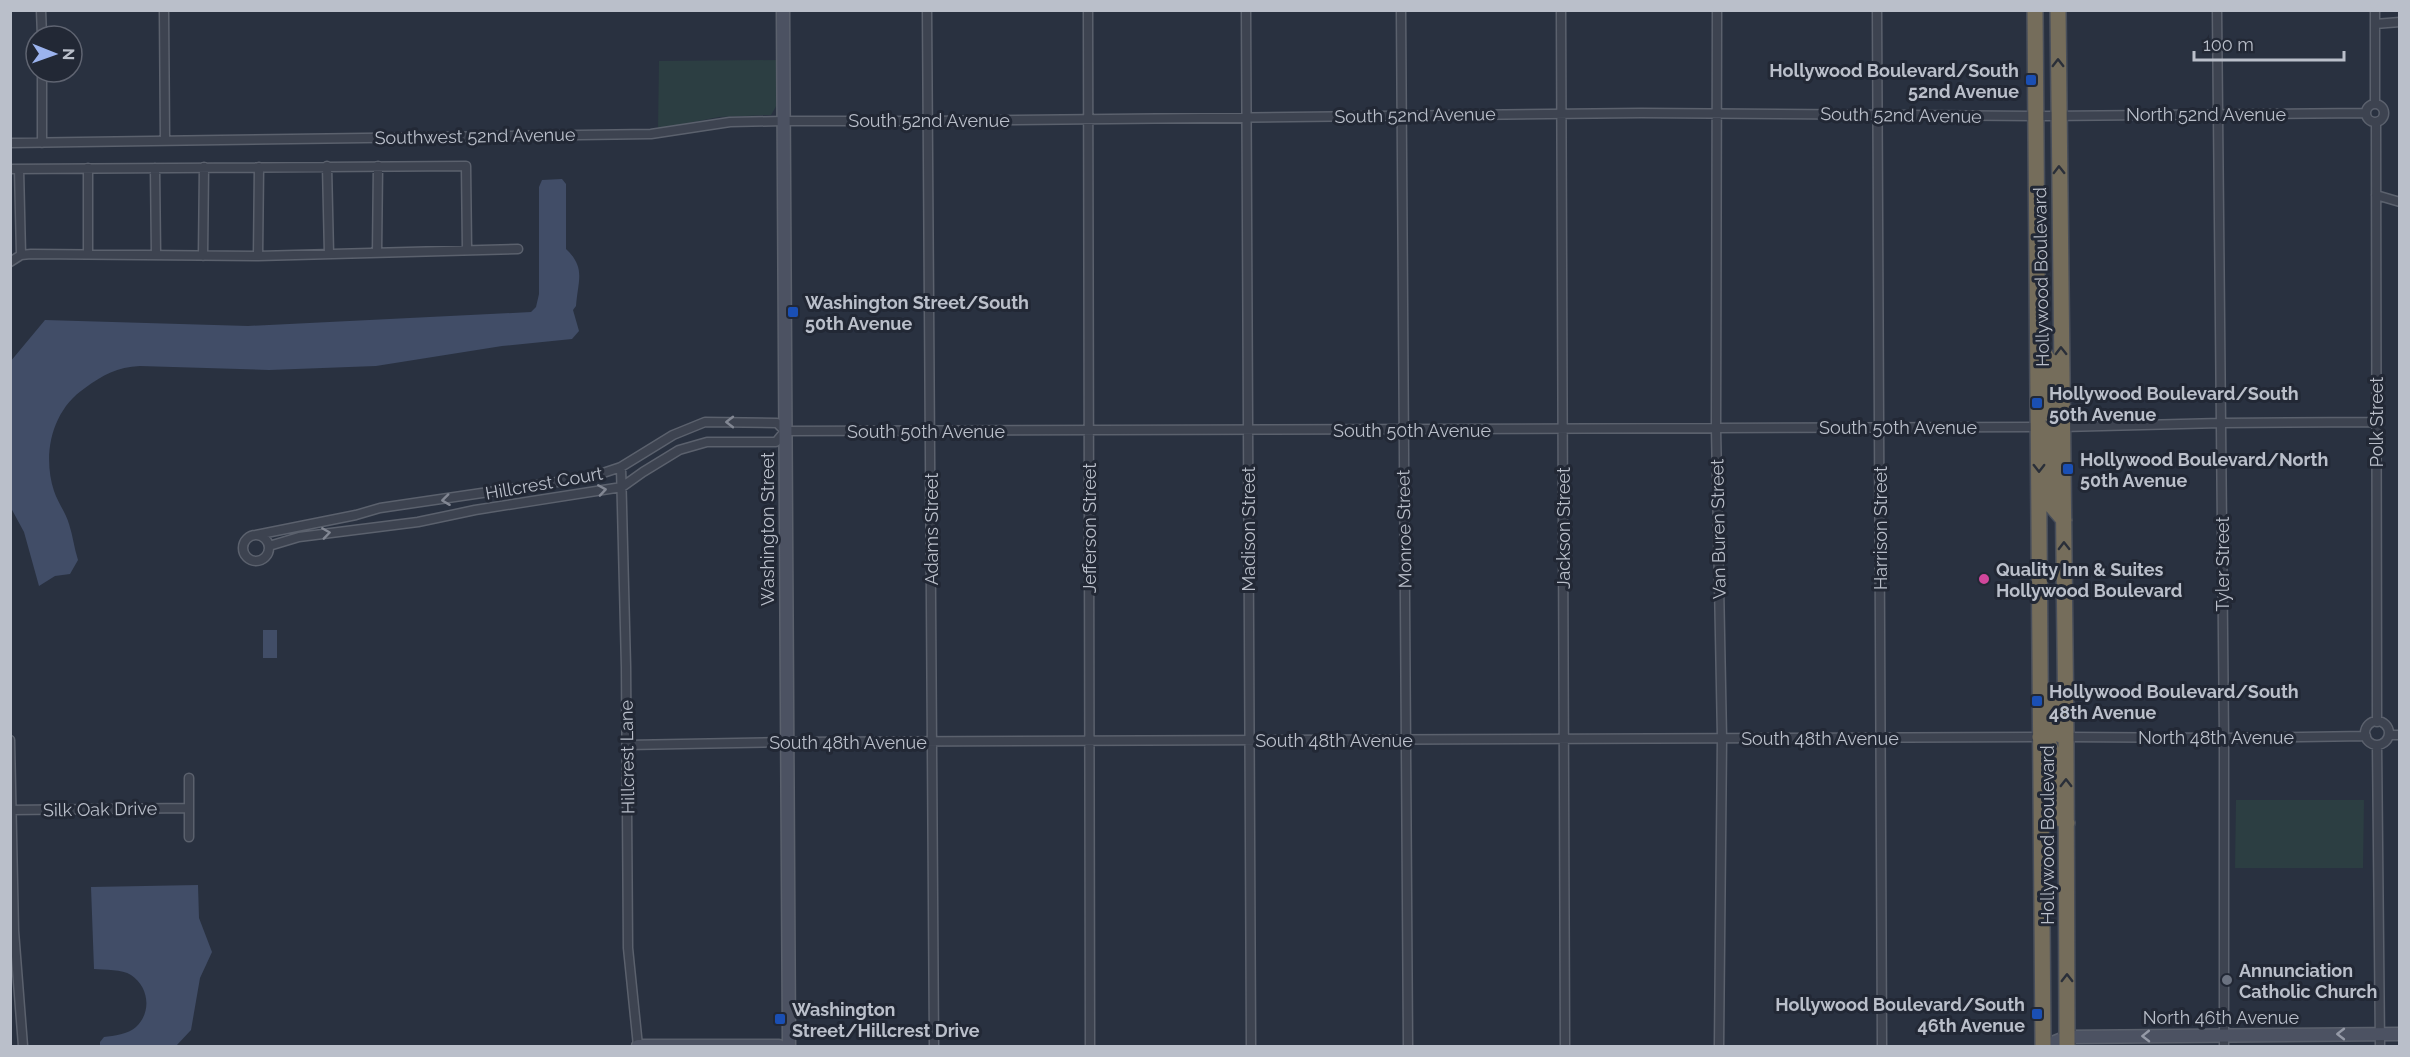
<svg xmlns="http://www.w3.org/2000/svg" width="2410" height="1057" font-family="Raleway,sans-serif">
<style>
.green{fill:#2c3e42}
.water{fill:#414d67}
.lines{fill:none;stroke-linecap:round;stroke-linejoin:round}
.street-casing{stroke:#5b616d;stroke-width:11}
.secondary-casing{stroke:#5b616d;stroke-width:15}
.highway-casing{stroke:#484e5a;stroke-width:18}
.street{stroke:#3d4350;stroke-width:8}
.secondary{stroke:#4c5262;stroke-width:12}
.highway{stroke:#756d5b;stroke-width:15}
.oneway{stroke:#2a2f39}
.oneway2{stroke:#828793}
.oneway3{stroke:#9499a6}
.transit-dot{fill:#1a4fb4;stroke:#222835;stroke-width:2}
.hotel-dot{fill:#d1479c;stroke:#222835;stroke-width:2}
.worship-dot{fill:#6b7280;stroke:#222835;stroke-width:2}
.labels{text-anchor:middle;dominant-baseline:central;stroke-width:6;stroke-linejoin:round;paint-order:stroke}
.poi-label{font-size:18px;font-weight:bold;fill:#babfca;stroke:#222835;text-anchor:start}
.street-label{font-size:18px;fill:#babfca;stroke:#222835}
</style>
<rect width="100%" height="100%" fill="#293140"/>
<path class="green" d="M778,60V103L771,115L719,117L658,129L659,61Z
M2236,800H2364L2363,868H2235Z"/>
<path class="water" d="M562,179L566,184V249C586,268 578,280 576,306L573,310L579,331L572,339L502,346L376,366L269,370L140,366C117,367 103,375 85,388C52,410 42,454 54,491C58,503 66,513 69,524C73,536 74,548 78,560L70,574L55,576L39,586L24,532L11,508L10,362L45,320L248,326L531,312L536,307L539,294V187L542,180Z
M263,630H277V658H263Z
M198,885L199,918L212,952L200,978L191,1030L176,1046H100V1042L104,1037C114,1036 128,1034 136,1027C152,1012 149,987 131,975C122,969 105,970 94,969L91,887Z"/>
<g class="lines">
<defs>
<path id="street" d="M41,10L42,36
M164,10L165,140
M927,10L934,1046
M1088,10L1090,1046
M1246,10L1251,1046
M1401,10L1408,1046
M1561,10L1565,1046
M1717,10L1716,428L1722,738L1719,1046
M1877,10L1882,1046
M2217,10L2224,738V1046
M2375,10V103
M2375,24L2400,22
M42,72V143
M2366 113a9 9 0 1 1 18 0a9 9 0 1 1-18 0Z
M2376,122L2377,722
M10,143L651,134L730,122L783,121H928L1641,113L2047,116L2365,113
M327,166L329,254
M88,168V254
M155,168L156,255
M10,169L466,166L467,250
M19,169L21,255
M2376,195L2400,202
M377,253L378,166
M203,256L204,167
M258,256L259,167
M10,262L21,255L31,254L258,256L518,249
M2062,427L2221,423L2376,422
M785,431L2039,427
M621,467L626,667L628,948L638,1046
M243 548a13 13 0 1 1 26 0a13 13 0 1 1-26 0Z
M256,535L356,515L380,508L591,477L621,467L673,435L705,422L777,423L785,431
M269,546L299,537L418,522L475,510L622,487L643,472L679,450L707,442H776L785,431
M2365 733a12 12 0 1 1 24 0a12 12 0 1 1-24 0Z
M2389,735H2400
M2066,737L2224,738L2366,736
M10,740L14,931L23,1046
M627,745L787,742L2040,737
M2377,745L2380,1046
M10,810L189,808
M189,837V778"/>
<path id="secondary" d="M783,10L789,1046
M638,1046H779
M2045,1046L2067,1037L2400,1034"/>
<path id="highway" d="M2035,10L2043,1046
M2058,10L2066,737L2067,1046
M2038,346C2042,351 2048,357 2049,362C2053,384 2045,404 2056,425L2062,427
M2039,427L2050,433L2052,442V506L2064,520
M2050,694L2052,724L2058,734L2066,737
M2040,737L2047,739L2054,756V814L2067,823"/>
</defs>
<use href="#street" class="street-casing"/>
<use href="#secondary" class="secondary-casing"/>
<use href="#highway" class="highway-casing"/>
<use href="#street" class="street"/>
<use href="#secondary" class="secondary"/>
<use href="#highway" class="highway"/>
</g>
<defs><path id="oneway-chevron" d="M-2-3.5L2.5 0L-2 3.5" fill="none" stroke-width="1.6" stroke-linecap="round" stroke-linejoin="round" transform="scale(1.5)"/></defs>
<g class="oneway">
<use href="#oneway-chevron" transform="translate(2058 63) rotate(-90)"/>
<use href="#oneway-chevron" transform="translate(2059 170) rotate(-91)"/>
<use href="#oneway-chevron" transform="translate(2061 351) rotate(-91)"/>
<use href="#oneway-chevron" transform="translate(2039 468) rotate(90)"/>
<use href="#oneway-chevron" transform="translate(2064 546) rotate(-91)"/>
<use href="#oneway-chevron" transform="translate(2066 783) rotate(-90)"/>
<use href="#oneway-chevron" transform="translate(2067 978) rotate(-90)"/>
</g>
<g class="oneway2">
<use href="#oneway-chevron" transform="translate(730 422) rotate(180)"/>
<use href="#oneway-chevron" transform="translate(602 490) rotate(-9)"/>
<use href="#oneway-chevron" transform="translate(446 500) rotate(173)"/>
<use href="#oneway-chevron" transform="translate(326 533) rotate(-8)"/>
</g>
<g class="oneway3">
<use href="#oneway-chevron" transform="translate(2341 1034) rotate(180)"/>
<use href="#oneway-chevron" transform="translate(2146 1036) rotate(179)"/>
</g>
<g class="transit-dot">
<rect x="2025" y="74" width="12" height="12" rx="3"/>
<rect x="787" y="306" width="12" height="12" rx="3"/>
<rect x="2031" y="397" width="12" height="12" rx="3"/>
<rect x="2062" y="463" width="12" height="12" rx="3"/>
<rect x="2031" y="695" width="12" height="12" rx="3"/>
<rect x="2031" y="1008" width="12" height="12" rx="3"/>
<rect x="774" y="1013" width="12" height="12" rx="3"/>
</g>
<circle class="hotel-dot" cx="1984" cy="579" r="6"/>
<circle class="worship-dot" cx="2227" cy="980" r="6"/>
<g class="labels">
<g class="poi-label">
<text x="2019" y="70" text-anchor="end">Hollywood Boulevard/South<tspan x="2019" dy="21">52nd Avenue</tspan></text>
<text x="805" y="302">Washington Street/South<tspan x="805" dy="21">50th Avenue</tspan></text>
<text x="2049" y="393">Hollywood Boulevard/South<tspan x="2049" dy="21">50th Avenue</tspan></text>
<text x="2080" y="459">Hollywood Boulevard/North<tspan x="2080" dy="21">50th Avenue</tspan></text>
<text x="1996" y="569">Quality Inn &amp; Suites<tspan x="1996" dy="21">Hollywood Boulevard</tspan></text>
<text x="2049" y="691">Hollywood Boulevard/South<tspan x="2049" dy="21">48th Avenue</tspan></text>
<text x="2239" y="970">Annunciation<tspan x="2239" dy="21">Catholic Church</tspan></text>
<text x="2025" y="1004" text-anchor="end">Hollywood Boulevard/South<tspan x="2025" dy="21">46th Avenue</tspan></text>
<text x="792" y="1009">Washington<tspan x="792" dy="21">Street/Hillcrest Drive</tspan></text>
</g>
<g class="street-label">
<text x="2206" y="114">North 52nd Avenue</text>
<text transform="translate(1415 115) rotate(-1)">South 52nd Avenue</text>
<text transform="translate(1901 115) rotate(1)">South 52nd Avenue</text>
<text x="929" y="120">South 52nd Avenue</text>
<text transform="translate(475 136) rotate(-1)">Southwest 52nd Avenue</text>
<text transform="translate(2041 277) rotate(-91)">Hollywood Boulevard</text>
<text transform="translate(2376 422) rotate(-90)">Polk Street</text>
<text x="1898" y="427">South 50th Avenue</text>
<text x="1412" y="430">South 50th Avenue</text>
<text x="926" y="431">South 50th Avenue</text>
<text transform="translate(544 483) rotate(-10)">Hillcrest Court</text>
<text transform="translate(1089 528) rotate(-90)">Jefferson Street</text>
<text transform="translate(1563 528) rotate(-90)">Jackson Street</text>
<text transform="translate(1880 528) rotate(-90)">Harrison Street</text>
<text transform="translate(767 529) rotate(-90)">Washington Street</text>
<text transform="translate(931 529) rotate(-90)">Adams Street</text>
<text transform="translate(1248 529) rotate(-90)">Madison Street</text>
<text transform="translate(1404 529) rotate(-91)">Monroe Street</text>
<text transform="translate(1718 529) rotate(-91)">Van Buren Street</text>
<text transform="translate(2222 564) rotate(-90)">Tyler Street</text>
<text x="2216" y="737">North 48th Avenue</text>
<text x="1820" y="738">South 48th Avenue</text>
<text x="1334" y="740">South 48th Avenue</text>
<text x="848" y="742">South 48th Avenue</text>
<text transform="translate(627 757) rotate(-91)">Hillcrest Lane</text>
<text transform="translate(100 809) rotate(-1)">Silk Oak Drive</text>
<text transform="translate(2047 835) rotate(-90)">Hollywood Boulevard</text>
<text x="2221" y="1017">North 46th Avenue</text>
</g>
</g>
<rect width="2410" height="1057" fill="none" stroke="#babfca" stroke-width="24"/>
<g transform="translate(54 54) rotate(91)"><circle r="28" fill="#222835" stroke="#5f6471" stroke-width="1.5"/>
<path d="M0-4.5L10 22L0 15L-10 22Z" fill="#9bb3ee"/>
<text y="-9" font-size="16" font-weight="bold" text-anchor="middle" fill="#babfca">N</text>
</g>
<path d="M2194 51v9h150v-9" fill="none" stroke="#babfca" stroke-width="3"/>
<text x="2203" y="51" font-size="18" fill="#babfca" stroke="#222835" stroke-width="4.5" paint-order="stroke">100 m</text>
</svg>
